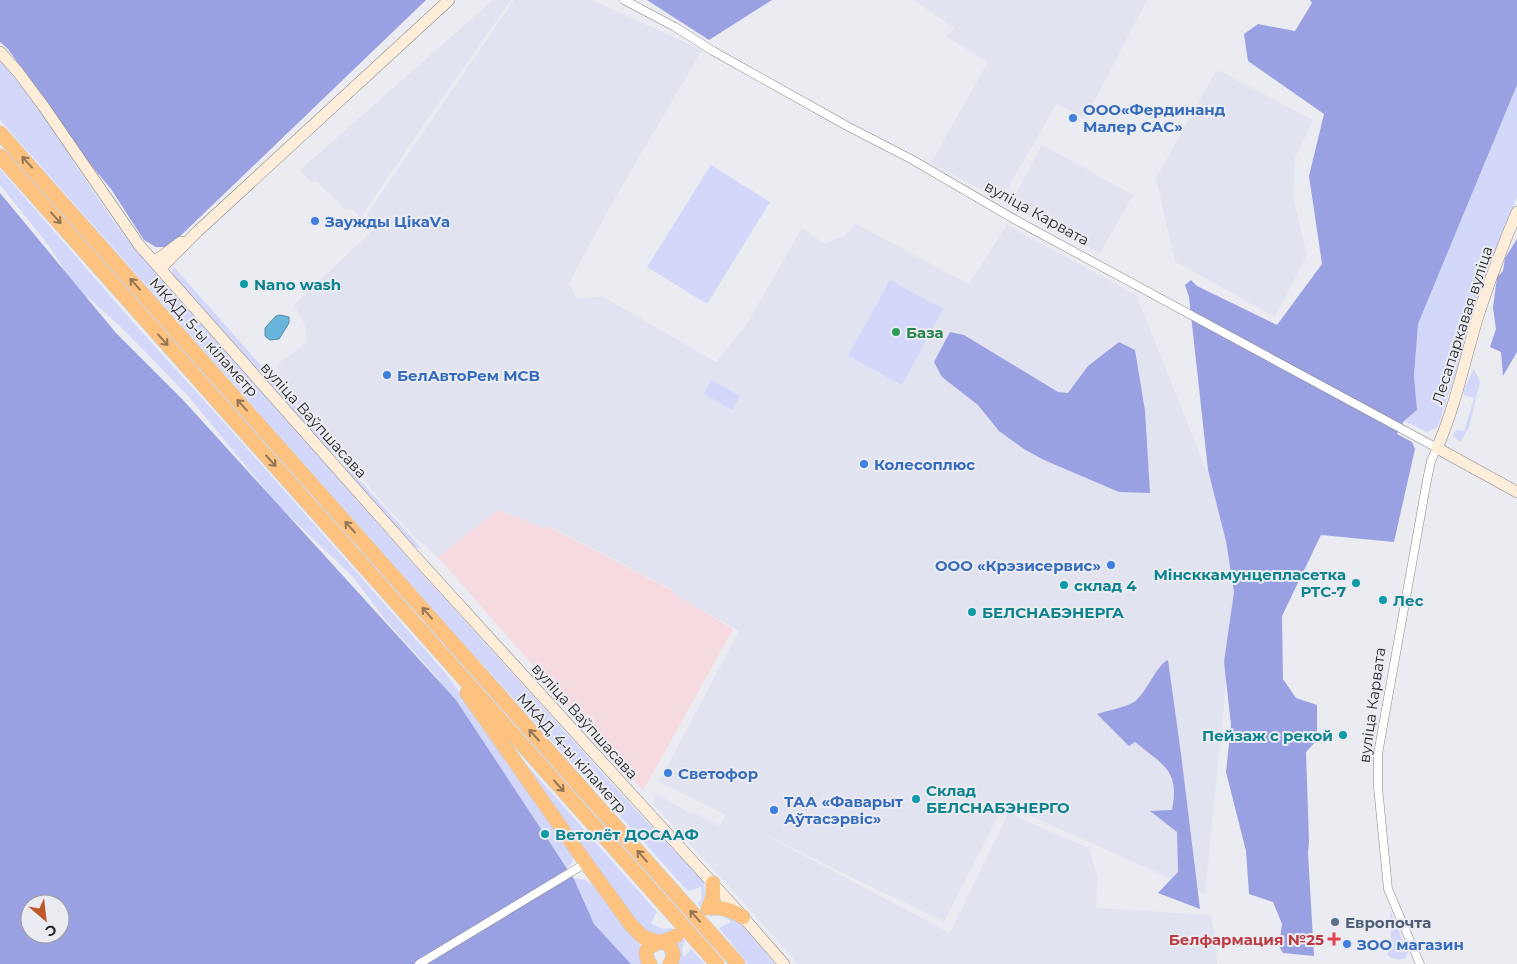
<svg xmlns="http://www.w3.org/2000/svg" width="1517" height="964" font-family="Montserrat,sans-serif">
<style>
.built{fill:#e1e3f0}
.medical{fill:#f5dae0}
.green{fill:#d3d8fb}
.forest{fill:#9aa1e2;fill-rule:evenodd}
.water{fill:#69b6dd;stroke:#558ba7}
.lines{fill:none;stroke-linecap:round;stroke-linejoin:round}
.street-casing{stroke:#85868b;stroke-width:9}
.secondary-casing{stroke:#85868b;stroke-width:12}
.highway-casing{stroke:#c7c7c8;stroke-width:15}
.street{stroke:#fff;stroke-width:8}
.secondary{stroke:#feedd9;stroke-width:11}
.highway{stroke:#fdc280;stroke-width:14}
.oneway{stroke:#927555}
.shop-dot{fill:#3f7fe0;stroke:#ebecf1;stroke-width:2}
.culture-dot{fill:#0f9aa8;stroke:#ebecf1;stroke-width:2}
.leisure-dot{fill:#2e9e5b;stroke:#ebecf1;stroke-width:2}
.service-dot{fill:#5c6f8a;stroke:#ebecf1;stroke-width:2}
.health-dot{fill:#e0444e;stroke:#ebecf1;stroke-width:2}
.labels{text-anchor:middle;dominant-baseline:central;stroke-width:4;stroke-linejoin:round;paint-order:stroke}
.shop-label{font-size:15px;font-weight:bold;fill:#366cbe;stroke:#ebecf1;text-anchor:start}
.street-label{font-size:15px;fill:#27282a;stroke:#ebecf1}
.culture-label{font-size:15px;font-weight:bold;fill:#0d838f;stroke:#ebecf1;text-anchor:start}
.leisure-label{font-size:15px;font-weight:bold;fill:#27864d;stroke:#ebecf1;text-anchor:start}
.service-label{font-size:15px;font-weight:bold;fill:#4e5e75;stroke:#ebecf1;text-anchor:start}
.health-label{font-size:15px;font-weight:bold;fill:#be3a42;stroke:#ebecf1;text-anchor:end}
</style>
<rect width="100%" height="100%" fill="#ebecf1"/>
<path class="built" d="M493,0H511L422,127L361,217L353,210H346L317,182H311L300,170Z
M514,0H592L702,50L611,205L569,283L577,299L602,296L716,362L747,324L802,228L824,244L844,236L856,224L969,284L1007,225L1136,295L1239,552L1205,894L1004,804L944,922L754,829L950,933L1009,812L1026,821L1089,848L1097,876L1096,908L1210,915L1215,934L1217,964H798L734,892L652,803L657,794L691,814L693,812L720,826L726,815L659,782L739,631L677,596L670,588L578,541L548,526L543,528L499,510L438,557L419,541L383,503L348,461L330,432L281,378L276,366L307,342L305,325L294,305L374,229L365,217Z
M914,0H1147L1085,119L1057,103L1001,200L931,163L988,62L947,37L954,28Z
M1220,71L1313,120L1295,158L1293,196L1307,255L1275,317L1175,261L1156,178L1215,73Z
M1042,145L1133,195L1100,253L1010,205Z"/>
<path class="medical" d="M498,510L543,528L547,526L670,589L677,596L733,629L643,791L438,557Z"/>
<path class="green" d="M0,61C54,120 88,194 140,254L417,568L634,808L704,882L705,896L700,906L698,904L702,897L701,887L688,891L463,643L0,120Z
M1517,85V197L1475,307L1462,354L1438,427L1427,432L1404,421L1417,410L1414,376L1418,324Z
M711,165L770,202L707,304L647,267Z
M0,169L139,329L229,428L442,669L477,715L572,852C574,859 573,864 567,867L435,675L387,622L353,577L279,506L188,396L125,331L81,291L67,274L49,246L0,185Z
M173,266L265,370L260,372L257,371L177,282L172,272Z
M890,280L943,309L902,385L848,356Z
M1474,369L1480,382L1469,427L1460,442L1452,435L1456,430L1464,431L1474,398L1464,395L1463,391Z
M274,372L343,448L346,451L340,453L271,373Z
M268,375L337,454L330,452L265,379Z
M711,380L740,396L732,410L704,394Z
M345,464L422,549L412,546L346,472Z
M528,766L657,912L651,923L662,929L671,928L673,930C660,937 651,936 640,925L540,788Z
M576,878C585,879 590,882 596,889L642,948L648,964H631L594,924L574,879Z
M1390,910L1408,953L1405,958C1399,961 1391,959 1387,954L1391,949Z
M712,912L737,919L775,964H748L719,928L731,922C725,916 718,913 710,917L708,914Z
M682,938L685,941L682,950L684,957L691,949L705,964H675L676,946Z"/>
<path class="forest" d="M0,0H426L174,242L165,247H156L144,240L111,189L81,153L8,49L0,42Z
M647,0H772L709,40Z
M1310,0H1517V85L1418,324L1414,376L1417,410L1404,421L1397,434L1412,442L1415,449L1394,542L1321,535L1282,616L1283,679L1296,698L1317,705V740L1306,752L1309,841L1308,853L1314,956L1283,953L1279,946L1282,924L1273,902L1249,894L1246,851L1226,772L1231,725L1224,662L1234,592L1226,541L1208,470L1189,297L1185,285L1191,280L1197,286L1277,325L1322,264L1309,176L1324,114L1248,61L1244,34L1258,24L1295,31L1312,3Z
M0,193L116,333L183,400L456,700L574,879L594,924L631,964H0ZM30,904H60V934H30Z
M1517,239V352L1503,376L1501,352L1490,347L1496,329L1493,308L1497,277L1503,271L1505,258Z
M950,332L964,335L1058,392L1068,393L1088,366L1119,342L1135,350L1145,411L1150,493L1119,492L1044,460L1024,449L999,431L978,405L942,377L934,362Z
M1168,660L1181,754L1200,909L1158,893L1178,872L1177,832L1150,811L1172,810C1180,770 1163,765 1135,742L1129,746L1097,714C1106,711 1127,707 1134,702C1146,694 1157,664 1168,660Z"/>
<path class="water" d="M280,315L289,317V323L279,339L270,340L265,336V328L276,316Z"/>
<g class="lines">
<defs>
<path id="street" d="M624,0L675,27L713,51L847,126L911,159L1021,223L1437,448L1431,461L1427,480L1378,754V787L1388,889L1420,964
M419,964L586,863"/>
<path id="secondary" d="M0,52L18,72L44,107L139,245L422,564L736,909L784,964
M1517,212C1503,245 1490,279 1479,313C1465,358 1456,405 1437,448L1517,492
M154,262L181,242
M160,269L198,231L449,0"/>
<path id="highway" d="M0,133L738,964
M0,156L717,964
M467,693L586,863L631,925L643,937L658,942
M708,908C722,907 731,910 743,917
M708,908L713,897V883
M664,942C673,947 676,955 670,964
M650,964C636,942 664,944 676,936"/>
</defs>
<use href="#street" class="street-casing"/>
<use href="#secondary" class="secondary-casing"/>
<use href="#highway" class="highway-casing"/>
<use href="#street" class="street"/>
<use href="#secondary" class="secondary"/>
<use href="#highway" class="highway"/>
</g>
<defs><path id="oneway-shaft" d="M-6 0H5M1.5-3L5.5 0L1.5 3" fill="none" stroke-width="1.6" stroke-linecap="round" stroke-linejoin="round" transform="scale(1.25)"/></defs>
<g class="oneway">
<use href="#oneway-shaft" transform="translate(27 162) rotate(-132)"/>
<use href="#oneway-shaft" transform="translate(56 218) rotate(48)"/>
<use href="#oneway-shaft" transform="translate(135 284) rotate(-132)"/>
<use href="#oneway-shaft" transform="translate(163 340) rotate(48)"/>
<use href="#oneway-shaft" transform="translate(242 405) rotate(-132)"/>
<use href="#oneway-shaft" transform="translate(271 461) rotate(48)"/>
<use href="#oneway-shaft" transform="translate(350 527) rotate(-132)"/>
<use href="#oneway-shaft" transform="translate(427 613) rotate(-132)"/>
<use href="#oneway-shaft" transform="translate(534 735) rotate(-132)"/>
<use href="#oneway-shaft" transform="translate(559 786) rotate(48)"/>
<use href="#oneway-shaft" transform="translate(642 856) rotate(-132)"/>
<use href="#oneway-shaft" transform="translate(695 916) rotate(-132)"/>
</g>
<g class="shop-dot">
<circle cx="1073" cy="118" r="5"/>
<circle cx="315" cy="221" r="5"/>
<circle cx="387" cy="375" r="5"/>
<circle cx="864" cy="464" r="5"/>
<circle cx="1111" cy="565" r="5"/>
<circle cx="668" cy="773" r="5"/>
<circle cx="774" cy="810" r="5"/>
<circle cx="1347" cy="944" r="5"/>
</g>
<g class="culture-dot">
<circle cx="244" cy="284" r="5"/>
<circle cx="1356" cy="583" r="5"/>
<circle cx="1064" cy="585" r="5"/>
<circle cx="1383" cy="600" r="5"/>
<circle cx="972" cy="612" r="5"/>
<circle cx="1343" cy="735" r="5"/>
<circle cx="916" cy="799" r="5"/>
<circle cx="545" cy="834" r="5"/>
</g>
<circle class="leisure-dot" cx="896" cy="332" r="5"/>
<circle class="service-dot" cx="1335" cy="922" r="5"/>
<path class="health-dot" d="M1331.5 931.5h5v5h5v5h-5v5h-5v-5h-5v-5h5z"/>
<g class="labels">
<g class="shop-label">
<text x="1083" y="109">ООО«Фердинанд<tspan x="1083" dy="17">Малер САС»</tspan></text>
<text x="325" y="221">Заужды ЦікаVа</text>
<text x="397" y="375">БелАвтоРем MCB</text>
<text x="874" y="464">Колесоплюс</text>
<text x="1101" y="565" text-anchor="end">ООО «Крэзисервис»</text>
<text x="678" y="773">Светофор</text>
<text x="784" y="801">ТАА «Фаварыт<tspan x="784" dy="17">Аўтасэрвіс»</tspan></text>
<text x="1357" y="944">ЗОО магазин</text>
</g>
<g class="street-label">
<text transform="translate(1037 213) rotate(29)">вуліца Карвата</text>
<text transform="translate(1462 325) rotate(-72)">Лесапаркавая вуліца</text>
<text transform="translate(204 337) rotate(48)">МКАД, 5-ы кіламетр</text>
<text transform="translate(314 420) rotate(48)">вуліца Ваўпшасава</text>
<text transform="translate(1372 705) rotate(-82)">вуліца Карвата</text>
<text transform="translate(585 721) rotate(48)">вуліца Ваўпшасава</text>
<text transform="translate(572 753) rotate(48)">МКАД, 4-ы кіламетр</text>
</g>
<g class="culture-label">
<text x="254" y="284">Nano wash</text>
<text x="1346" y="574" text-anchor="end">Мінсккамунцепласетка<tspan x="1346" dy="17">РТС-7</tspan></text>
<text x="1074" y="585">склад 4</text>
<text x="1393" y="600">Лес</text>
<text x="982" y="612">БЕЛСНАБЭНЕРГА</text>
<text x="1333" y="735" text-anchor="end">Пейзаж с рекой</text>
<text x="926" y="790">Склад<tspan x="926" dy="17">БЕЛСНАБЭНЕРГО</tspan></text>
<text x="555" y="834">Ветолёт ДОСААФ</text>
</g>
<g class="leisure-label">
<text x="906" y="332">База</text>
</g>
<g class="service-label">
<text x="1345" y="922">Европочта</text>
</g>
<g class="health-label">
<text x="1324" y="939">Белфармация №25</text>
</g>
</g>
<g transform="translate(45 919) rotate(152)"><circle r="24" fill="#ebecf1" stroke="#9d9ea1"/>
<path d="M0-4L9 19L0 12L-9 19Z" fill="#bf582d"/>
<text y="-8" font-size="14" font-weight="bold" text-anchor="middle" fill="#27282a">С</text>
</g>
</svg>
